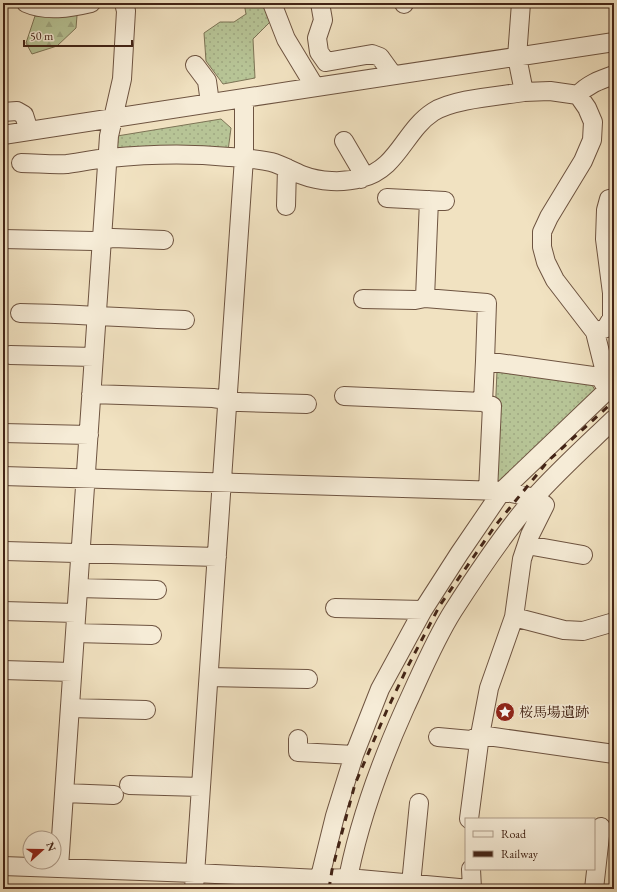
<svg xmlns="http://www.w3.org/2000/svg" width="617" height="892" font-family="'EB Garamond','Noto Serif JP',serif">
<style>
.grass{fill:url(#grass-dots);stroke:#7d7456}
.forest{fill:url(#forest-firs);stroke:#7d7456}
.lines{fill:none;stroke-linecap:round;stroke-linejoin:round}
.minor-casing{stroke:#6e5441;stroke-width:20}
.minor{stroke:#f6ecd7;stroke-width:18}
.rail{stroke:#432416;stroke-width:3;stroke-dasharray:7 7;stroke-linecap:butt}
.labels{text-anchor:middle;dominant-baseline:central;stroke-width:3.5;stroke-linejoin:round;paint-order:stroke}
.poi-label{font-size:14px;fill:#432416;stroke:#f6ecd7;text-anchor:start}
</style>
<defs>
<pattern id="grass-dots" width="8" height="8" patternUnits="userSpaceOnUse"><rect width="8" height="8" fill="#b7c496"/><path d="M2 2h.1M6 6h.1" fill="none" stroke="#9fa881" stroke-width="1.8" stroke-linecap="round"/></pattern>
<pattern id="forest-firs" width="22" height="20" patternUnits="userSpaceOnUse"><rect width="22" height="20" fill="#b7c496"/><path d="M5 1l3.5 6h-7zM16 11l3.5 6h-7z" fill="#9fa881"/></pattern>
</defs>
<rect width="100%" height="100%" fill="#f1e2c1"/>
<filter id="stains"><feTurbulence type="fractalNoise" baseFrequency=".005" numOctaves="4"/><feColorMatrix values="0 0 0 0 .2 0 0 0 0 .09 0 0 0 0 .02 0 0 0 .5 -.17"/></filter>
<radialGradient id="worn" r=".72"><stop offset=".6" stop-color="#630" stop-opacity="0"/><stop offset="1" stop-color="#630" stop-opacity=".3"/></radialGradient>
<path class="grass" d="M244,3H263L270,22L253,39L255,78L223,84L206,61L204,33L220,22H234L246,14Z
M221,119L231,128L228,151H117V136Z
M497,371L591,383L596,392L502,485H492Z"/>
<path class="forest" d="M35,3H78L76,28L57,46L32,54L26,43L35,16Z"/>
<g class="lines">
<defs>
<path id="minor" d="M26,3C46,12 70,8 91,3
M272,3L286,39L315,87
M320,3L323,20L317,38L319,52L326,62L372,54L380,57L393,75
M404,3V4
M521,3L517,57L524,92L550,91L578,95L587,108L593,122L592,140L583,161L549,217L542,232V247L546,262L555,280L595,332L604,368L600,377L607,389
M195,65L207,81L210,103
M578,95C588,84 600,80 614,75
M3,112L17,111L24,115L29,131
M3,135L290,91L614,42
M344,141L361,170V179
M21,163C36,163 52,165 67,164C81,162 95,159 109,158C149,154 189,153 229,157C243,158 258,159 271,162C282,165 292,171 302,175C320,182 343,183 361,178C398,169 404,131 433,112C453,99 499,96 524,92
M387,198L445,201
M429,200L425,298L487,303L485,361L600,377
M286,206L287,168
M3,239L93,241L113,238L164,240
M363,299L415,300L425,298
M20,313C75,314 130,318 185,320
M595,332L606,328L612,318V293L605,239L606,210L609,199L614,198
M10,355L94,357
M91,394L213,398L240,402L307,404
M344,396L483,402L485,361
M483,402L492,406L488,491
M3,433L89,435
M3,476L502,491L535,498L545,505L530,535L522,559L514,617L489,688L480,735L469,819
M527,545L583,555
M5,551L217,557
M78,588L157,590
M335,608L423,610
M3,611L76,613
M514,617L564,630L583,631L614,622
M75,633L152,635
M3,670L72,672
M209,677L308,679
M70,708L146,710
M438,737L471,740L480,735L614,754
M298,739V752L354,755
M129,785L201,787
M64,793L114,795
M3,866L195,873L319,879L348,878L470,889
M59,867L109,136L122,79L126,11L124,3
M471,869L472,889
M411,884L419,803
M194,889L244,158V98
M317,889L335,816L354,755L380,689L423,610L459,554L502,491L614,384
M346,889C357,826 379,766 405,708C420,676 434,641 453,611C478,572 504,533 534,498C559,470 587,445 614,419
M594,889L601,827"/>
</defs>
<use href="#minor" class="minor-casing"/>
<use href="#minor" class="minor"/>
<path class="rail" d="M329,889L332,870L355,784L387,710L408,666L440,605L495,526L548,461L614,401"/>
</g>
<defs>
<symbol id="sight-disc" viewBox="-11 -11 22 22"><circle r="9.5" fill="#8f2418" stroke="#f6ecd7"/><path d="M0-6L1.8-2.2L6-1.7L2.9 1.2L3.7 5.4L0 3.3L-3.7 5.4L-2.9 1.2L-6-1.7L-1.8-2.2Z" fill="#fff"/></symbol>
</defs>
<g fill-rule="evenodd">
<use href="#sight-disc" x="494" y="701" width="22" height="22"/>
</g>
<g class="labels">
<g class="poi-label">
<text x="519" y="712">桜馬場遺跡</text>
</g>
</g>
<rect width="617" height="892" fill="none" stroke="#f1e2c1" stroke-width="16"/>
<rect x="4" y="4" width="609" height="884" fill="none" stroke="#432416" stroke-width="2"/>
<rect x="8" y="8" width="601" height="876" fill="none" stroke="#432416"/>
<rect x="465" y="818" width="130" height="52" fill="#f6ecd7" stroke="#ae9c8a"/>
<rect x="473" y="831" width="20" height="6" fill="#f6ecd7" stroke="#ae9c8a"/>
<text x="501" y="838" font-size="12" fill="#432416">Road</text>
<rect x="473" y="851" width="20" height="6" fill="#432416" stroke="#ae9c8a"/>
<text x="501" y="858" font-size="12" fill="#432416">Railway</text>
<g transform="translate(42 850) rotate(69)"><circle r="19" fill="#f6ecd7" stroke="#ae9c8a"/>
<path d="M0-3L7 15L0 10L-7 15Z" fill="#8f2418"/>
<text y="-6" font-size="11" font-weight="bold" text-anchor="middle" fill="#432416">N</text>
</g>
<path d="M24 40v6h108v-6" fill="none" stroke="#432416" stroke-width="2"/>
<text x="30" y="40" font-size="12" fill="#432416" stroke="#f6ecd7" stroke-width="3" paint-order="stroke">50 m</text>
<rect width="100%" height="100%" filter="url(#stains)"/>
<rect width="100%" height="100%" fill="url(#worn)"/>
</svg>
